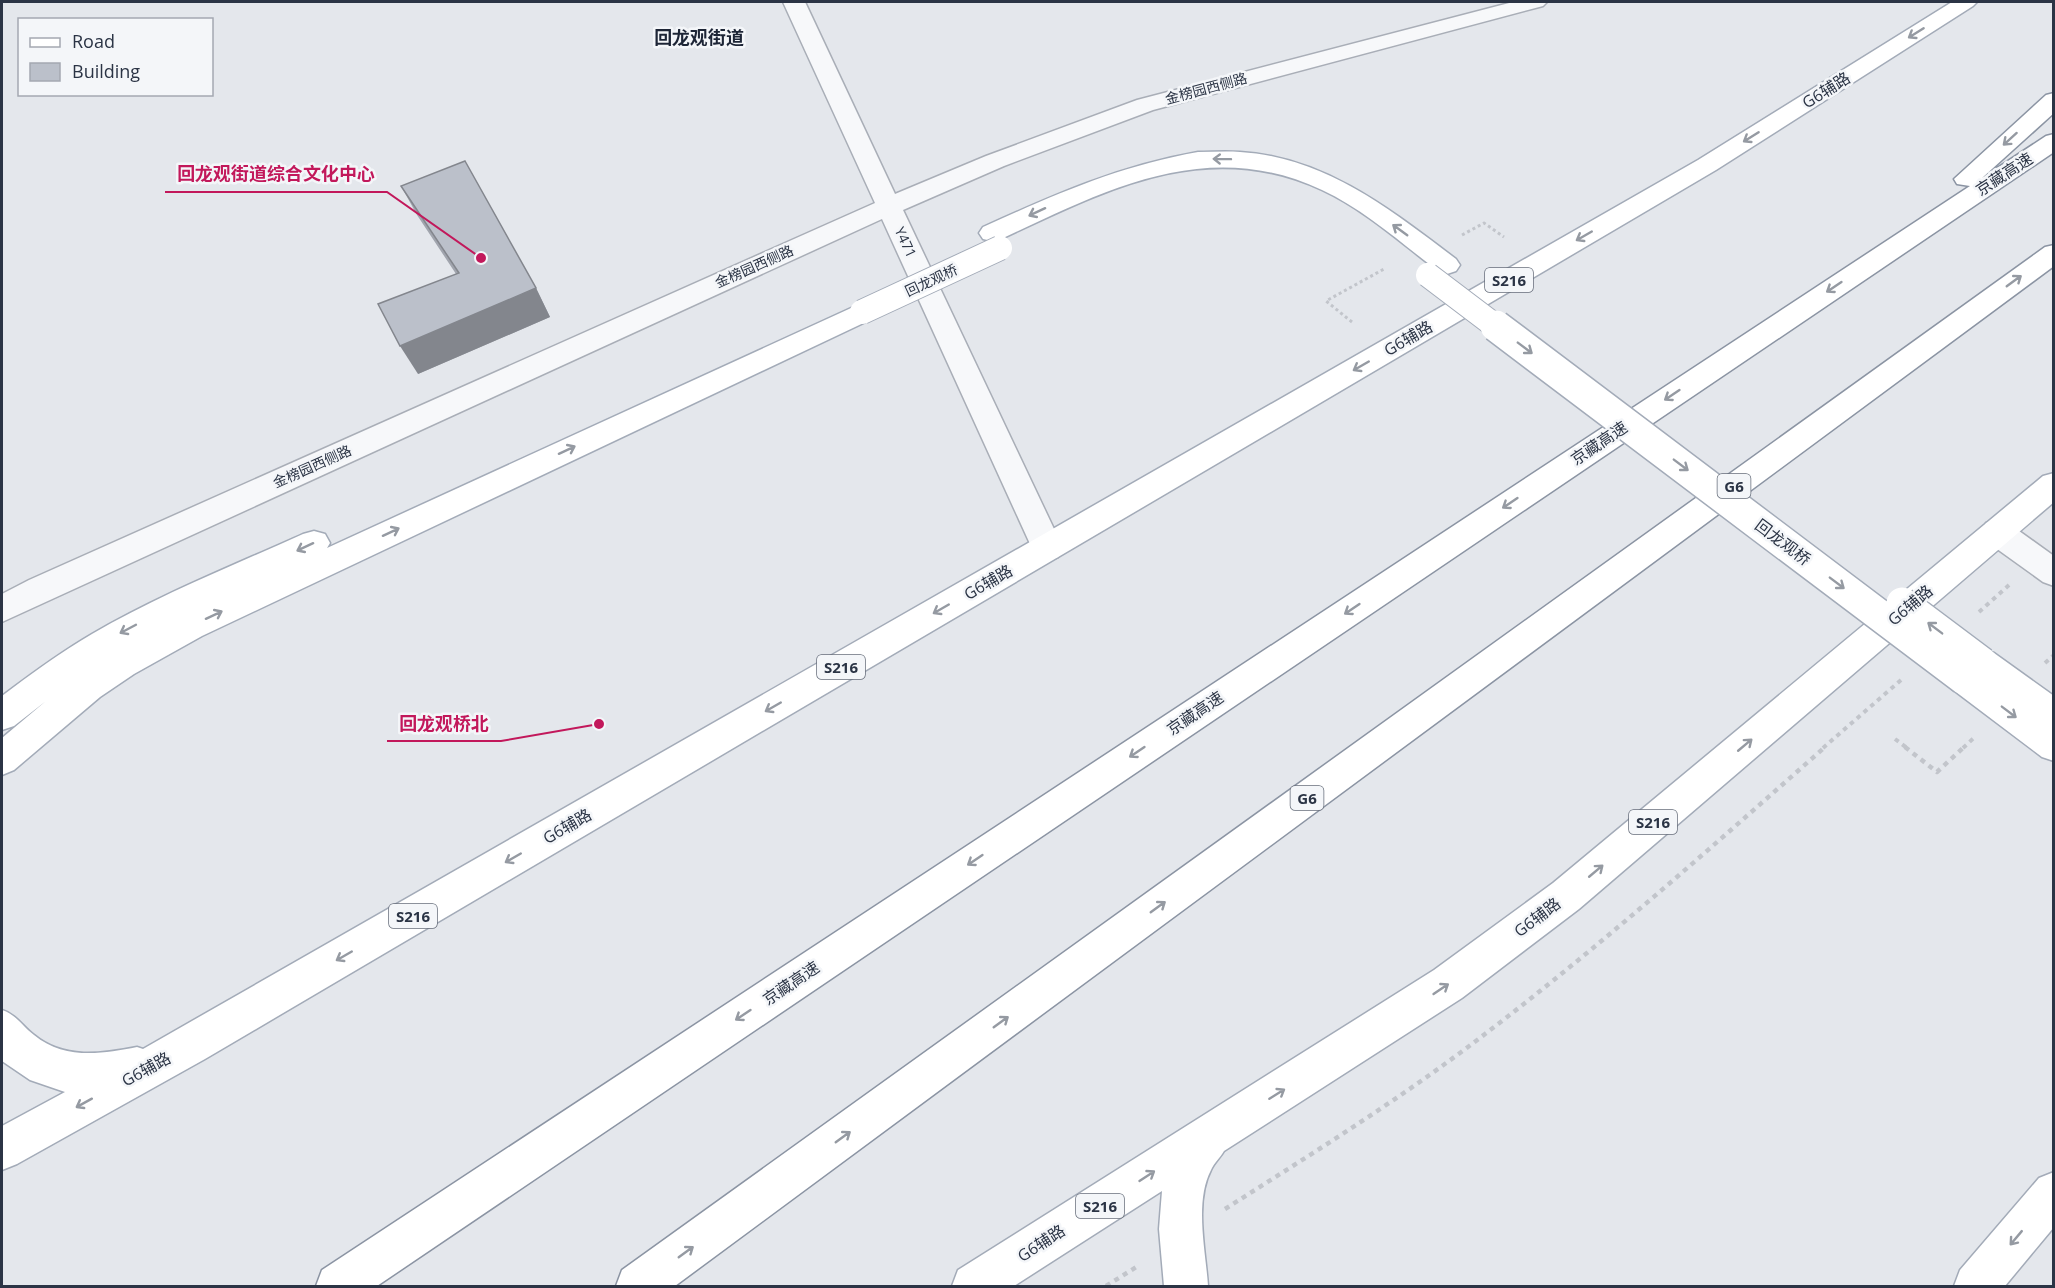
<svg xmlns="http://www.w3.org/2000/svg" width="2055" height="1288" font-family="'Open Sans','Noto Sans SC',sans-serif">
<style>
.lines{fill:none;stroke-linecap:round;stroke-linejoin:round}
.minor-casing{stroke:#a9aeb7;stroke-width:3}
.major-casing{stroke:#a3abb8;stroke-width:3}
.highway-casing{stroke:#8b94a3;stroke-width:3}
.path-far2{stroke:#c2c5cb;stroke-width:3;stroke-dasharray:3 3;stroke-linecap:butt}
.path-far1{stroke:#c2c5cb;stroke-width:4;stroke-dasharray:4.5 4.5;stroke-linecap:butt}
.path{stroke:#c2c5cb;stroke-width:4.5;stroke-dasharray:5 5;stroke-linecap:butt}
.minor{fill:#f7f8fa;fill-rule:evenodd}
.major{fill:#fff;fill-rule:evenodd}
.highway{fill:#fff;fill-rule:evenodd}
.major-bridge-far1-casing{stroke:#a3abb8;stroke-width:26;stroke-linecap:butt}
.major-bridge-casing{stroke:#a3abb8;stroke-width:34;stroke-linecap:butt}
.major-bridge-far1{stroke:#fff;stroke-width:24}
.major-bridge{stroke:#fff;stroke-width:31}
.wall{fill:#a1a5ae}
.shaded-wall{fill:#83868d}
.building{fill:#bbc0ca;stroke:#83868d;stroke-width:1.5}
.oneway{stroke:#959aa2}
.labels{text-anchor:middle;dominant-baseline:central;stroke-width:5;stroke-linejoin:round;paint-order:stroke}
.far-street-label{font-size:14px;fill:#2b3445;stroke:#f4f6f9}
.shield{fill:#f4f6f9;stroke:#676e7b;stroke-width:1.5}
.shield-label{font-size:15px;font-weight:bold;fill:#2b3445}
.street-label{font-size:16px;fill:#2b3445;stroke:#f4f6f9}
.far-district-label{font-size:18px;font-weight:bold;fill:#1d2536;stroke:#f4f6f9}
.leader{fill:none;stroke:#c2185b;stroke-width:2}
.callout-dot{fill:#c2185b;stroke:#f4f6f9;stroke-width:2}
.callout-label{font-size:18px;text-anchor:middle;font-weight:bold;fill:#c2185b;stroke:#f4f6f9;stroke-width:5;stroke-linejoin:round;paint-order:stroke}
</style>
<rect width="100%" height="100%" fill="#e4e7ec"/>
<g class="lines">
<defs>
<path id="minor" d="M783,2H805L895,194L986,156L1137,100L1513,2H1547L1543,6L1153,110L1004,166L903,210L1063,548L1058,557L1047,561L1036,557L882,219L2,622V594L29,580L875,203Z
M1997,520L2008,523L2054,556V586L2043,582L1986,541L1982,532L1986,523Z"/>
<path id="major" d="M1952,2H1977L1973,6L1716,170L205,1059L17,1164L2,1170V1126L65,1092L30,1080L2,1061V1010C17,1015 22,1026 34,1035C64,1060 102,1054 137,1047L143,1049L1698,160Z
M1198,152C1212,152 1226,151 1240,152C1325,157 1391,210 1456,259L1460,265L1456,271L1447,274L1438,271C1401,243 1365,210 1322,190C1207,136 1106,190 1001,239L992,241L983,239L979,233L983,227C1056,194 1119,166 1198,152Z
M862,303L872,305L875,312L872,319L202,636L134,674L100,697L14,770L2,775V738L46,701L14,726L2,730V696C31,674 61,652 92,634C159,595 232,566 303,534L314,531L325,534L330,543L327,548Z
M2054,473V502L1579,909L1462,998L1224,1151C1220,1158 1214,1163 1211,1170C1194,1202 1206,1253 1208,1286H1164L1159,1229L1162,1191L1014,1286H952L958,1270L1434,970L1553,883L2043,476Z
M1982,649L1994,653L2054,696V761L2042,757L1952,689L1947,679L1952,669L1966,665L1970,653Z
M2054,1172V1227L2005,1286H1954L1960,1270L2039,1178Z"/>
<path id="highway" d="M2054,93V113L1982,178L2046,136L2054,134V152L377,1286H316L322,1270L1970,186L1957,184L1954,179L2046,95Z
M2054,245V266L675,1286H616L622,1270L2045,247Z"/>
</defs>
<use href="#minor" class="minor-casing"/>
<use href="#major" class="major-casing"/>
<use href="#highway" class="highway-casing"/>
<path class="path-far2" d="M1462,235L1484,223L1504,237
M1352,322L1326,301L1384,269"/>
<path class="path-far1" d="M1979,612L2009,585
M2045,663L2054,655
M1895,739L1907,748
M1823,748L1901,680
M1963,748L1976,736"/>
<path class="path" d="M1905,747L1937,772L1964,747
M1225,1209C1313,1153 1402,1098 1485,1034C1603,944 1714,845 1825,747
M1106,1286L1138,1266"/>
<use href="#minor" class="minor"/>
<use href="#major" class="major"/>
<use href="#highway" class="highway"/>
<defs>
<path id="major-bridge-far1" d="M1428,275L1498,328
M862,312L1000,248"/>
<path id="major-bridge" d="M1496,326L1964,679
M1902,603L1982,663"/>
</defs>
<use href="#major-bridge-far1" class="major-bridge-far1-casing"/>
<use href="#major-bridge" class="major-bridge-casing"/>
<use href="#major-bridge-far1" class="major-bridge-far1"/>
<use href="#major-bridge" class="major-bridge"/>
</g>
<path class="wall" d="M401,186L536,288L550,317L418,374L456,274L417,215Z"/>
<path class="shaded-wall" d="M536,288L550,317L418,374L400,346Z"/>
<path class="building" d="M465,161L536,288L400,346L378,304L459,273L401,186Z"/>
<defs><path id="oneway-shaft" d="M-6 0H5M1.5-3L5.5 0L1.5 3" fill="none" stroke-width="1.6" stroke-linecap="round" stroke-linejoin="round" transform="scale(1.5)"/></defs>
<g class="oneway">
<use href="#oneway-shaft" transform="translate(1916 33) rotate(148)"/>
<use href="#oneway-shaft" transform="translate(1751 137) rotate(148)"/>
<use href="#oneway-shaft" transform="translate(2010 139) rotate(138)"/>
<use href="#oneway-shaft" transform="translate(1222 159) rotate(-179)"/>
<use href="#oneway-shaft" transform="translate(1037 212) rotate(155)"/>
<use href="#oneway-shaft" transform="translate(1400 230) rotate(-144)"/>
<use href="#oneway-shaft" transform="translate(1584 236) rotate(150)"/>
<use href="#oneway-shaft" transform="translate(2014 281) rotate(-36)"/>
<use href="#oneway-shaft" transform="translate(1834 287) rotate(146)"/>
<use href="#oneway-shaft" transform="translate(1525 348) rotate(37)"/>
<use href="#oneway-shaft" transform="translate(1361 366) rotate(150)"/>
<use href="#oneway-shaft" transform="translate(1672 395) rotate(146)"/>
<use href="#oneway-shaft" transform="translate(567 450) rotate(-25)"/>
<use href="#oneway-shaft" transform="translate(1681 465) rotate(37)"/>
<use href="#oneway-shaft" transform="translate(1510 503) rotate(146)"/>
<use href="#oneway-shaft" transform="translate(391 532) rotate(-25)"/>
<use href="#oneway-shaft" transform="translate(305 547) rotate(155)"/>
<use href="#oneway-shaft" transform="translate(1837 583) rotate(37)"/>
<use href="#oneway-shaft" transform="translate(941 609) rotate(150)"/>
<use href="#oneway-shaft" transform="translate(1352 609) rotate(146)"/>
<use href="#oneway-shaft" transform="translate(214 615) rotate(-25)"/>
<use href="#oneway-shaft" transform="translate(1935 628) rotate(-143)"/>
<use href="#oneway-shaft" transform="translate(128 629) rotate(152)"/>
<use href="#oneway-shaft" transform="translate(773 707) rotate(150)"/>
<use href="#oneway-shaft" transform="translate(2009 712) rotate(37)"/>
<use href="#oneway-shaft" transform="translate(1745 745) rotate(-40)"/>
<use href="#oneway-shaft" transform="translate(1137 752) rotate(146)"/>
<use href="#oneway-shaft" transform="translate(513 858) rotate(150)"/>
<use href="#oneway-shaft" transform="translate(975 860) rotate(146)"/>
<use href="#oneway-shaft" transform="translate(1596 871) rotate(-40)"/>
<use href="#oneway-shaft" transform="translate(1158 907) rotate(-36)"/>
<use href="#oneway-shaft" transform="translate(344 956) rotate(150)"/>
<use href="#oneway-shaft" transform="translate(1441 989) rotate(-34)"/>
<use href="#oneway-shaft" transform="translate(743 1015) rotate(146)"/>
<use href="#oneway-shaft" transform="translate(1001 1022) rotate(-36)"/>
<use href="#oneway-shaft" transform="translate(1277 1094) rotate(-32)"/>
<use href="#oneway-shaft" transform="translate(84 1103) rotate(151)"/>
<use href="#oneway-shaft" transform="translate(843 1137) rotate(-36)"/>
<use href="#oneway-shaft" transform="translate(1147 1176) rotate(-33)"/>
<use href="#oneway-shaft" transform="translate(2016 1238) rotate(130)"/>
<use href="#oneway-shaft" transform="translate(686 1252) rotate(-36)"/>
</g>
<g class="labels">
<g class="far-street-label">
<text transform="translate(1206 88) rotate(-15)">金榜园西侧路</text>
<text transform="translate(906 242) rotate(65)">Y471</text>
<text transform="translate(754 266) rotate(-24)">金榜园西侧路</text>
<text transform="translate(931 280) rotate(-25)">回龙观桥</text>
<text transform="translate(312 466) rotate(-24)">金榜园西侧路</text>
</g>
<g class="shield">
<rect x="1485" y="268" width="48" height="24" rx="4.5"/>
<rect x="1717.5" y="474" width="33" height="24" rx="4.5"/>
<rect x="817" y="655" width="48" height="24" rx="4.5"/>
<rect x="1290.5" y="786" width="33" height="24" rx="4.5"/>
<rect x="1629" y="810" width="48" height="24" rx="4.5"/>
<rect x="389" y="904" width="48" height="24" rx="4.5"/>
<rect x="1076" y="1194" width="48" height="24" rx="4.5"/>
</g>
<g class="shield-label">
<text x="1509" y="280">S216</text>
<text x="1734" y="486">G6</text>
<text x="841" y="667">S216</text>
<text x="1307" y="798">G6</text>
<text x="1653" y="822">S216</text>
<text x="413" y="916">S216</text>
<text x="1100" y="1206">S216</text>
</g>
<g class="street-label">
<text transform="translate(1826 90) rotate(-32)">G6辅路</text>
<text transform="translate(2004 174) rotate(-33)">京藏高速</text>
<text transform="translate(1408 338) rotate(-30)">G6辅路</text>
<text transform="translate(1599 443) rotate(-34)">京藏高速</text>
<text transform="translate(1783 542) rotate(37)">回龙观桥</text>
<text transform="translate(988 582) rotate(-30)">G6辅路</text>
<text transform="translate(1910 605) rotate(-40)">G6辅路</text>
<text transform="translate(1195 713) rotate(-34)">京藏高速</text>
<text transform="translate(567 826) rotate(-30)">G6辅路</text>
<text transform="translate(1537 917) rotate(-37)">G6辅路</text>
<text transform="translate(791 983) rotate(-34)">京藏高速</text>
<text transform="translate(146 1069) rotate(-29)">G6辅路</text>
<text transform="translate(1041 1243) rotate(-33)">G6辅路</text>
</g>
<g class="far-district-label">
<text x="699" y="37">回龙观街道</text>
</g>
</g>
<path class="leader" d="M481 258L387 192H165M599 724L501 741H387"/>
<g class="callout-dot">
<circle cx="481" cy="258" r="6"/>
<circle cx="599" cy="724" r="6"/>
</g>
<g class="callout-label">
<text x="276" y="180">回龙观街道综合文化中心</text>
<text x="444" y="730">回龙观桥北</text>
</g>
<rect width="2055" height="1288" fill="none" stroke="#2b3445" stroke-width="6"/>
<rect x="18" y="18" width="195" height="78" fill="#f4f6f9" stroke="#a4a8b1" stroke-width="1.5"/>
<rect x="30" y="38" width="30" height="9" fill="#ffffff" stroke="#a4a8b1" stroke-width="1.5"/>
<text x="72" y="48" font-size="18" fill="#2b3445">Road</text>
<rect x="30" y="63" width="30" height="18" fill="#bbc0ca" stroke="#a4a8b1" stroke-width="1.5"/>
<text x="72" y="78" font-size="18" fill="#2b3445">Building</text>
</svg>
